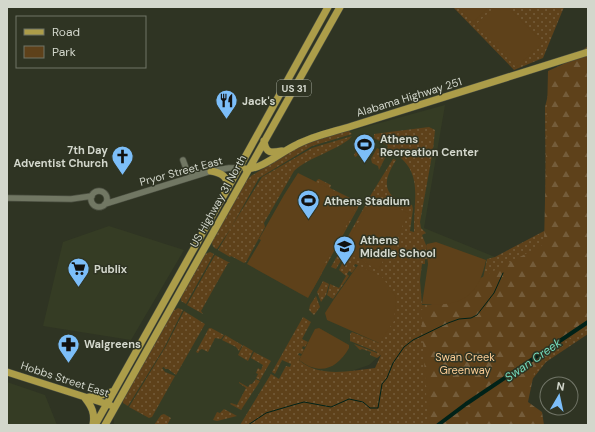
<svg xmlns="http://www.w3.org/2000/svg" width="595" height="432" font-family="'DM Sans',sans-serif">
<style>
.built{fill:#353c24}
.green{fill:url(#green-dots)}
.forest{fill:url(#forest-firs)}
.pitch{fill:#5e411a}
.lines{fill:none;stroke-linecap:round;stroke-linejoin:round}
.stream{stroke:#002218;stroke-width:1}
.canal{stroke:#002218;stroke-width:4}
.minor-casing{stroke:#4c5042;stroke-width:7}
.major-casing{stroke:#4c5042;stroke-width:8}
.minor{stroke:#717763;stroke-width:5.5}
.major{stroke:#ac9d49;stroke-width:7}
.labels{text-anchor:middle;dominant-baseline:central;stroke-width:3;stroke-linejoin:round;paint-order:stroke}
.shield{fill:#2f3423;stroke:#a2a699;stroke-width:1}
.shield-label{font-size:10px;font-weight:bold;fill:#d3d7cc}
.street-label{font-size:11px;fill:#d3d7cc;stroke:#2f3423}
.poi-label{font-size:11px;font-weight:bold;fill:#d3d7cc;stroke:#2f3423;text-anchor:start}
.park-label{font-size:11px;fill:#f9cb94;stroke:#2f3423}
.water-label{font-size:12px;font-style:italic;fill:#74ddbd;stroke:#2f3423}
</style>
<defs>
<pattern id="green-dots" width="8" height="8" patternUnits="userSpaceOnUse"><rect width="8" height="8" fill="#5e411a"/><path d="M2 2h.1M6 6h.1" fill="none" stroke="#745c3a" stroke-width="1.8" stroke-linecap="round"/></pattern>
<pattern id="forest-firs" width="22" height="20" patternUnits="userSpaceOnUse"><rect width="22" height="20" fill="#5e411a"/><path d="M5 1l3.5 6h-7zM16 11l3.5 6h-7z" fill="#745c3a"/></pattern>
</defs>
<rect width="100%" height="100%" fill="#2f3423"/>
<path class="built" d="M445,105L424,228L495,257L485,292L426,313L369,365L333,377L245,425H116L114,424V416L248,176L299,148L318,140Z
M109,226L184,250L131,340L43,326L63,242Z
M7,382L45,395L57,425H7Z"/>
<path class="green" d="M453,7H564L543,58L514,70Z
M588,46V334L546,362L496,425H240L271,374L279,379L286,366L290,367L291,364L282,360L275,374L272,372L303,317L311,322L302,339L308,342L305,347L303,346L302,348L304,350L302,354L299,353L298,355L301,356L299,360C319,378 349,371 375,368L381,355L377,358L370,355L371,352L362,349L360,350L354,344L377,353V352L350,341V334L352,332L379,343L358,265L355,264L354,266L356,267L352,273L349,271L347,274L349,276L333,299L327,295L330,284L339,288L346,276L339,270L346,255L345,254L336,269L331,267L372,193L393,159L396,160C381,184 383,197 412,205L413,209L410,231L414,232C413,196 426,170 387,148L388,146L374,138V134L429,127L435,130L433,150L420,222L421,228L426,233L422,235L426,245V256L428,259H425V264H422L420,280L422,305H434L482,283L487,259L495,257L546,230L545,107L554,71Z
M346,130L349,131L352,134L312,146L259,178L232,226L262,177L312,148L352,136C342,149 308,157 294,171L264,223L265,227L246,262L244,263L231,256L230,257L218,250L231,228L217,249C213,248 212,245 212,241L246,181L251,176L296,148L310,142Z
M359,137L369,143L367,148L362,147L357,156L355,157L354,155L357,150V138Z
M377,148L387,154L379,170L378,166L372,163L371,159Z
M319,179L331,185L330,188L356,201L355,203L357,206L361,200H362L358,207V208L313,289V188L317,180Z
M210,252L214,254L186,304L181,301V296L205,254Z
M215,255L230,263H228L201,311L203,314L187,305Z
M323,281L329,284L326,295L321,302L317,292Z
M316,296L320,307L314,315L309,310L310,305Z
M178,308L183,310L164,348L128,406L123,403V401L172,309L175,310Z
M184,311L205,324L176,375L168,369H165L164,367L162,368L165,372L175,376L152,417L149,418L129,407L166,346Z
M209,328H211L224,335L221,339L215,338L208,352L202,349L200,350L198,353L196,352Z
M225,335L242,345L239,351L236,347L222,340Z
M243,345L253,351L248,361L238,355Z
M254,352L271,361L260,380L256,378L258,374L256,373L258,368L261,370L263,365L251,358Z
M256,379L260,381L241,410L230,404L231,403L237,405L246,388L239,383V382L248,387L250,384H252Z
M224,409L237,416L217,421L213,420L217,412L220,413Z
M164,414L171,418L167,425H154L161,415Z"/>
<path class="forest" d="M588,53V328L565,341L534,373L528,402L542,412L544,425H428L421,310L544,244L548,71Z"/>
<path class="pitch" d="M458,7H489L473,22Z
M495,7H508L543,43L516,67L475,25Z
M298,173L359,203L320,272L322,273L308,298L247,264L261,240L259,239L284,195Z
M374,194L409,214L378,270L343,250Z
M436,242L486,260C478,298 461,307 422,304L428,264L426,246L427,244Z
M358,265L382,277L396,297L394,321L379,343L327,320L325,313L334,299Z
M319,328L349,345V348C337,369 320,376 299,360L315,329Z"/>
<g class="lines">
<path class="stream" d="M248,425L266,413L293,405L304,402L331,407L349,399L363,402L370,408H378L382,384L387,378L393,363L404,347L413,340L448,323L459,319L471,318L477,315L494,293L503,273"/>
<path class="canal" d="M438,425L466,404L588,322"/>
<defs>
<path id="minor" d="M183,160L187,171L202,173
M91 199a8 8 0 1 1 16 0a8 8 0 1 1-16 0Z
M7,198L71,199L92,196
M105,204L211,171L229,168H239"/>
<path id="major" d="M264,141C266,154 271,153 282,151
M246,169C262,169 281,152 296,145C313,136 333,132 352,126L588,52
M211,171C221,173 228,176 228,188
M7,372L110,405
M89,397H96L114,391
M85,398C92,407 95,413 93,425
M95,425L239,168L328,7
M105,425L340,7"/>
</defs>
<use href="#minor" class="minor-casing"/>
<use href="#major" class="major-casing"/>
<use href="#minor" class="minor"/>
<use href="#major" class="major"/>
</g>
<defs>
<symbol id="restaurant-pin" viewBox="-11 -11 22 30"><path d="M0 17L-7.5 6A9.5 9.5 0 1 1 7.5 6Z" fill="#7cbef9" stroke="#2f3423"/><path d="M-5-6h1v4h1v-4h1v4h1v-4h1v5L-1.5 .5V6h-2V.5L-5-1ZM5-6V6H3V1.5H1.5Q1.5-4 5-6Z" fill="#111"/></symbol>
<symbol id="stadium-pin" viewBox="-11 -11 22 30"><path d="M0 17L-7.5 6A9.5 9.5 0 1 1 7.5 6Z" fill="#7cbef9" stroke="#2f3423"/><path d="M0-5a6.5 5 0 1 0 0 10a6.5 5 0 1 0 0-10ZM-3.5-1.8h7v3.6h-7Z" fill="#111"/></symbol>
<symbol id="church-pin" viewBox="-11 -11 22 30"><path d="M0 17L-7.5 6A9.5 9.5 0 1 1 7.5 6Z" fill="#7cbef9" stroke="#2f3423"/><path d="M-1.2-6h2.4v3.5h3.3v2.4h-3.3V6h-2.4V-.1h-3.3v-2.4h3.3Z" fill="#111"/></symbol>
<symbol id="school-pin" viewBox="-11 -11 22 30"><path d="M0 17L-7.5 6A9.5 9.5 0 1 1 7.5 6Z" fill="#7cbef9" stroke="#2f3423"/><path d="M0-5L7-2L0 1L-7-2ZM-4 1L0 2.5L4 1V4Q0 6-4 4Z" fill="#111"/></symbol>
<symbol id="supermarket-pin" viewBox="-11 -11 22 30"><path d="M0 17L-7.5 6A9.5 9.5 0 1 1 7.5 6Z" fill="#7cbef9" stroke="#2f3423"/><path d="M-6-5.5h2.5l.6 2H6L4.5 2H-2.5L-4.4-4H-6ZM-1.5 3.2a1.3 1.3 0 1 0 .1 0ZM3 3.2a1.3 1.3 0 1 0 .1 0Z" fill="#111"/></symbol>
<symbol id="pharmacy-pin" viewBox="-11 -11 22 30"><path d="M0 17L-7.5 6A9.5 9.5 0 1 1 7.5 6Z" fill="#7cbef9" stroke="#2f3423"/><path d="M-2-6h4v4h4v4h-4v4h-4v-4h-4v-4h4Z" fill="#111"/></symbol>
</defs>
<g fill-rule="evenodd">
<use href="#restaurant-pin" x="214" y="88" width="25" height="34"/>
<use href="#stadium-pin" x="352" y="132" width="25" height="34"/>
<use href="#church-pin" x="110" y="144" width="25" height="34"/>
<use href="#stadium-pin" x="296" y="188" width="25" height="34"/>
<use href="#school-pin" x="332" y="234" width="25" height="34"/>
<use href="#supermarket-pin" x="66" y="256" width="25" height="34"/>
<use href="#pharmacy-pin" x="56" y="332" width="25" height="34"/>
</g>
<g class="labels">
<rect class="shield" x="277" y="80" width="34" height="16" rx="3"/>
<g class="shield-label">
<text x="294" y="88">US 31</text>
</g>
<g class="street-label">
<text transform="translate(409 97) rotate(-17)">Alabama Highway 251</text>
<text transform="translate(181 171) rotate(-15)">Pryor Street East</text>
<text transform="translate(218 201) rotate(-61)">US Highway 31 North</text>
<text transform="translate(65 379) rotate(18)">Hobbs Street East</text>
</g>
<g class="poi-label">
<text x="242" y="101">Jack's</text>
<text x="380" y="139">Athens<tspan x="380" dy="13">Recreation Center</tspan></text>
<text x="108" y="150" text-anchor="end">7th Day<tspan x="108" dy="13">Adventist Church</tspan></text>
<text x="324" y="201">Athens Stadium</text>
<text x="360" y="240">Athens<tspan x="360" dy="13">Middle School</tspan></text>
<text x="94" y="269">Publix</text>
<text x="84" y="344">Walgreens</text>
</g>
<g class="park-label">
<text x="465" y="357">Swan Creek<tspan x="465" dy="13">Greenway</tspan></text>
</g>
<g class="water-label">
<text transform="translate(533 360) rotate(-35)">Swan Creek</text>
</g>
</g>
<rect width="595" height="432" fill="none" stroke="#d3d7cc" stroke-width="16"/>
<rect x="16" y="16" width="130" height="52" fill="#2f3423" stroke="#717567"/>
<rect x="24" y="29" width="20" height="6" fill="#ac9d49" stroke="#717567"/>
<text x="52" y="36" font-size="12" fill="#d3d7cc">Road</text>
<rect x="24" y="46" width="20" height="12" fill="#5e411a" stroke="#717567"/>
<text x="52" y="56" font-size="12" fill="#d3d7cc">Park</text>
<g transform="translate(559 396) rotate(9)"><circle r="19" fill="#2f3423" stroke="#717567"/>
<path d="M0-3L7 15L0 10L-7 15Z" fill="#7cbef9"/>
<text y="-6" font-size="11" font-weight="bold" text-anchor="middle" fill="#d3d7cc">N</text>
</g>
</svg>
